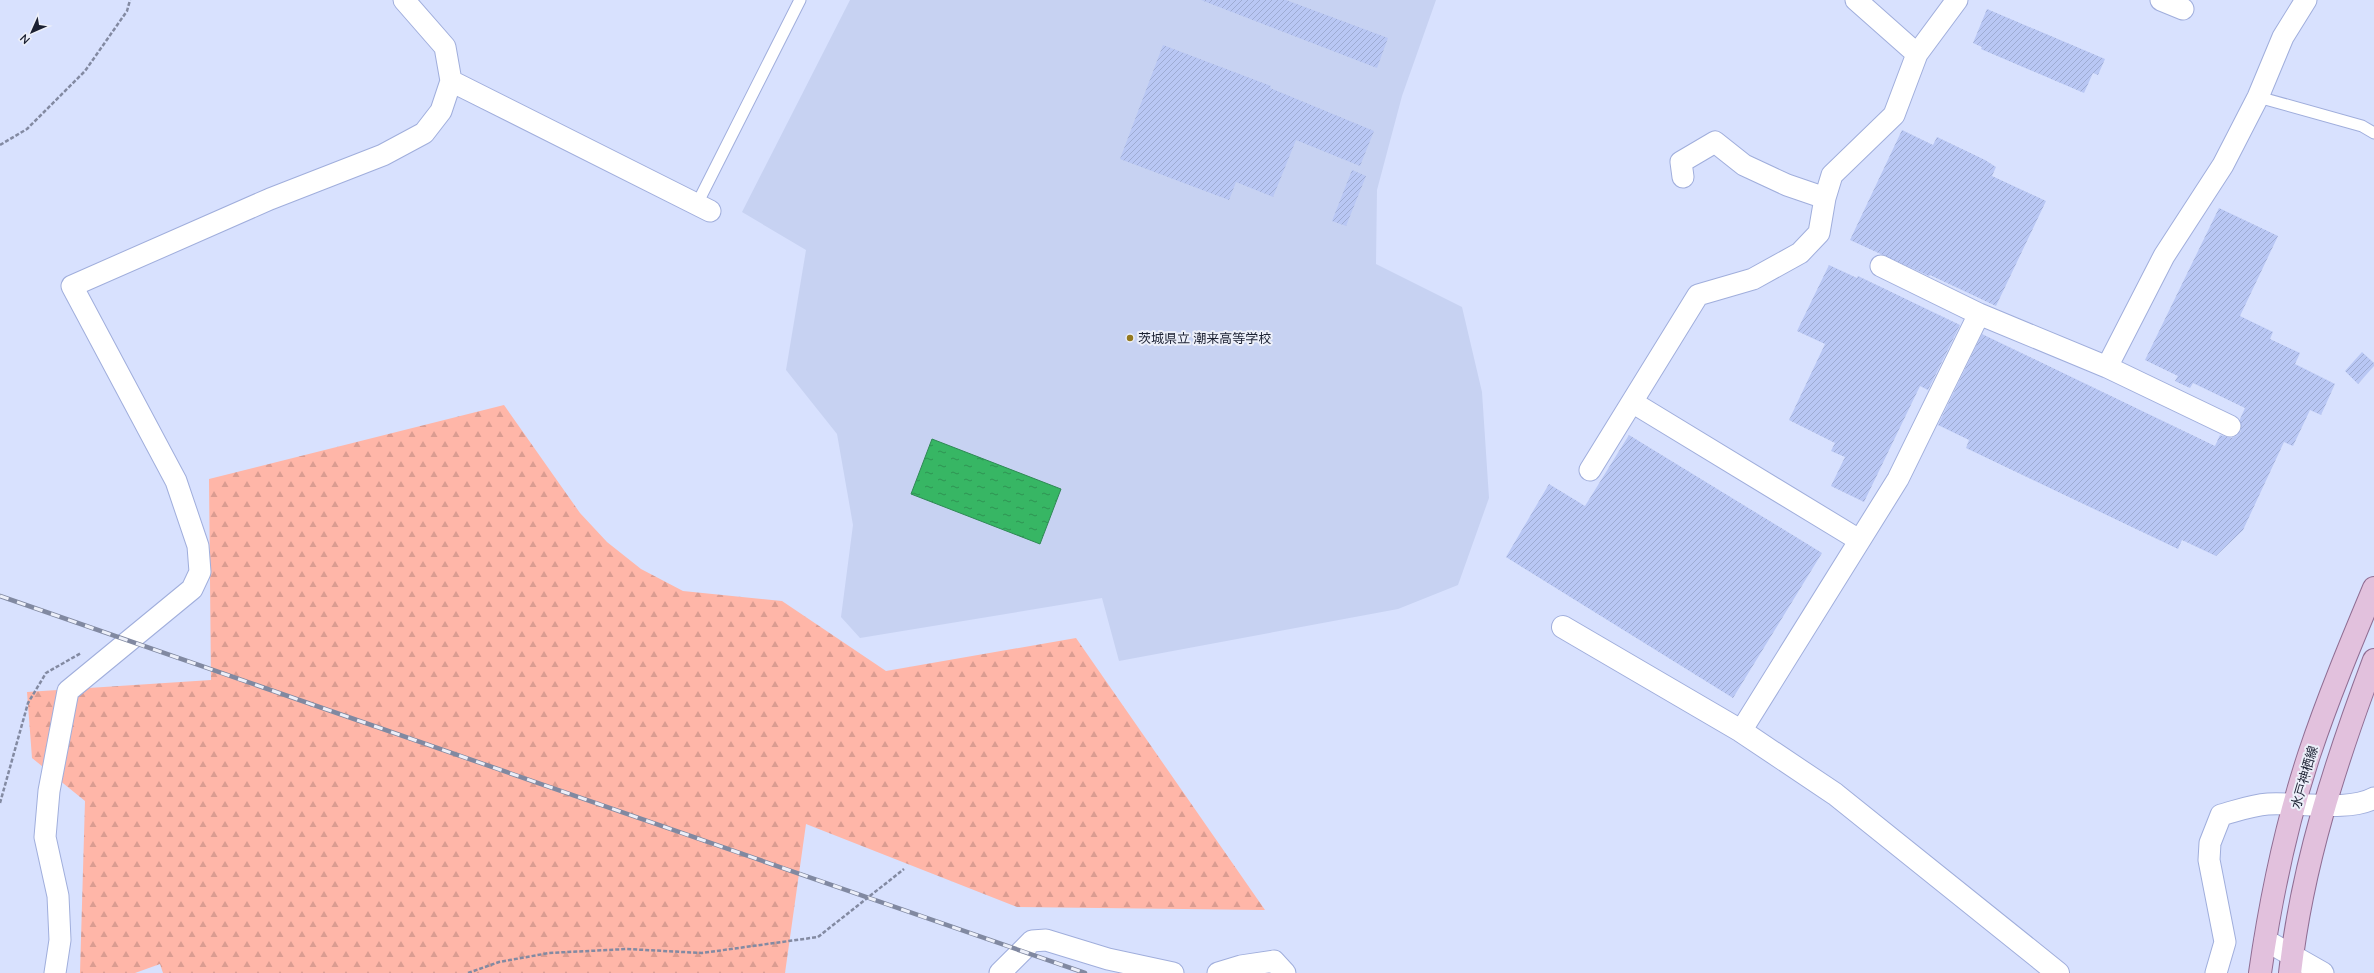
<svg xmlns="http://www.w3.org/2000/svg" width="2374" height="973" font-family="Lato,'Noto Sans JP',sans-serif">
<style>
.built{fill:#c7d2f2}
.forest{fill:url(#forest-firs)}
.water{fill:url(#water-ripples);stroke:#2f8955}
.building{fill:url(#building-hatch)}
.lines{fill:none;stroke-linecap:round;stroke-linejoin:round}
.lane-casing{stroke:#a0aedc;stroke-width:13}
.street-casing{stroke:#a0aedc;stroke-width:23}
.secondary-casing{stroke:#a0aedc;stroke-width:24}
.primary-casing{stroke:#906e93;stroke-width:24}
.path{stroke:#838aa2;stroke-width:2.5;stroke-dasharray:4 2;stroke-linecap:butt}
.lane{stroke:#fff;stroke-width:11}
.street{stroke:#fff;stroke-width:21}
.secondary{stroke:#fff;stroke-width:22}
.primary{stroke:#e2c1dd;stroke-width:22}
.rail-casing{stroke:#8189a1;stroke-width:4.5}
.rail{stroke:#eceff9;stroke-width:3;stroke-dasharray:9;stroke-linecap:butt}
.path-bridge{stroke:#838aa2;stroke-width:2.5;stroke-dasharray:4 2;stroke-linecap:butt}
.poi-dot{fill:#93781e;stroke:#eceff9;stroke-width:1.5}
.labels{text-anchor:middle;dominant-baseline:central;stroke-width:4;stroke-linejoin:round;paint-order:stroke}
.poi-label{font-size:13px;fill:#1b2032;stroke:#eceff9;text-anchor:start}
.street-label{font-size:13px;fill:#1b2032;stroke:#eceff9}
</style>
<defs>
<pattern id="forest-firs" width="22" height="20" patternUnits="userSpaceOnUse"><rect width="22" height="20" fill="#ffb6a8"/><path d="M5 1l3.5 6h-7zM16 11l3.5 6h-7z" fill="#da9c91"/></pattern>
<pattern id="water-ripples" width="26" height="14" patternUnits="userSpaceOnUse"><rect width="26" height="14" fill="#37b664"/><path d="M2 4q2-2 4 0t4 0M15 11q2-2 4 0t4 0" fill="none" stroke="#2e9453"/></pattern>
<pattern id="building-hatch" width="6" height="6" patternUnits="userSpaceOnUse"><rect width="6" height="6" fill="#b9c7f4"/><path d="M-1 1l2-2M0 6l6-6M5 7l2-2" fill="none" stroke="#9eabd2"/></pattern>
</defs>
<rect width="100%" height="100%" fill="#d8e1fe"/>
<path class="built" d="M850,0H1436L1402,96L1377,190L1376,264L1462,307L1482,392L1489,498L1458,585L1398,609L1119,661L1102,598L860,638L841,617L853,525L837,434L786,370L806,250L742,212Z"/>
<path class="forest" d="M504,405L580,513L607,542L641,569L683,591L782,601L886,671L1076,638L1265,910L1017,907L806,824L785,973H163L160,964L135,973H80L85,801L32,758L27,692L211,680L209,479Z"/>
<path class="water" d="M932,439L1061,489L1040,544L911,494Z"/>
<path class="building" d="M1201,0H1286L1388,38L1377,68Z
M1987,9L2105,59L2098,75L2093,73L2084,93L1981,49L1982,47L1973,43Z
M1163,45L1271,86L1270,88L1374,131L1360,166L1296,140L1273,197L1236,182L1229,200L1120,159Z
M1902,130L1933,145L1937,137L1985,160L1996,167L1992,176L2046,201L1996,306L1930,275L1929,276L1850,240Z
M1352,170L1366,176L1346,226L1332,221Z
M2219,208L2278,236L2240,316L2273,332L2270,339L2300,353L2295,364L2335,384L2321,415L2310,410L2293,446L2284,442L2243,530L2216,556L2182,540L2178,549L1966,448L1969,440L1938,425L1982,334L2215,446L2220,435L2231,438L2237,436L2241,431L2240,419L2245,408L2193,383L2190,388L2175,381L2178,376L2145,360Z
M1829,265L1857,278L1858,276L1960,325L1928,390L1920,386L1864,502L1831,486L1845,457L1831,451L1835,443L1789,420L1825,344L1797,331Z
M2362,352L2374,363V366L2358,384L2345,371Z
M1629,435L1822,553L1733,698L1506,557L1549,484L1585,506Z"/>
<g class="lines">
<defs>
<path id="lane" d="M2258,97L2362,126L2374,133
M697,204L800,0"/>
<path id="street" d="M1856,0L1917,54L1957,0
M2161,0L2183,9
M451,81L710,211
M1683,177L1681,162L1715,142L1744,165L1787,185L1825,198
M1881,266L1979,314L2107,367L2230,426
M2107,367L2164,256L2223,165L2258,97L2283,37L2306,0
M1632,402L1859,540
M1590,470L1698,295L1753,279L1800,253L1819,233L1825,198L1832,175L1894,115L1917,54
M1741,731L1898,479L1979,314
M2265,940L2323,973
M55,973L60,940L58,896L45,837L49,791L68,691L192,589L200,572L198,546L176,481L72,286L270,199L383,155L424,133L441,111L451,81L445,47L404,0
M1000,973L1032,941L1046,940L1108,959L1173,973
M1218,973L1241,966L1274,961L1285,973
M2216,973L2225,942L2209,860L2210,843L2221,815C2236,811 2252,805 2268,804C2297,802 2349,812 2374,798"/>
<path id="secondary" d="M1563,627L1741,731L1835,794L2058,973"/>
<path id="primary" d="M2260,973C2270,903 2287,822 2309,755C2328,698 2351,643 2374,588
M2290,973C2302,865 2336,761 2374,660"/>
</defs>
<use href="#lane" class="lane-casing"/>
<use href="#street" class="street-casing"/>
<use href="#secondary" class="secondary-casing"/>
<use href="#primary" class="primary-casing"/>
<path class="path" d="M0,145L27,129L85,71L127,11L130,0
M0,803L28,703L46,673L81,653
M468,973L499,962L549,953L627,949L702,953L818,937"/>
<use href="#lane" class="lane"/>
<use href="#street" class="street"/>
<use href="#secondary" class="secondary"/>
<use href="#primary" class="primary"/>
<defs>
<path id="rail" d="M0,596L1085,973"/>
</defs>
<use href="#rail" class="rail-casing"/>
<use href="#rail" class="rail"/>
<path class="path-bridge" d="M818,937L904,869"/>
</g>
<circle class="poi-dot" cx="1130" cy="338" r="4"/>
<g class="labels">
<g class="poi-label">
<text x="1138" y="338">茨城県立 潮来高等学校</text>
</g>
<g class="street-label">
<text transform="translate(2304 777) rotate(-74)">水戸神栖線</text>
</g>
</g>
<g transform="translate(32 32) rotate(225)" stroke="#eceff9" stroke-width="3" paint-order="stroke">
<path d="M0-3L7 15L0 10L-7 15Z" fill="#1b2032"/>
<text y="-6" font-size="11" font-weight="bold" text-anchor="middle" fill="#1b2032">N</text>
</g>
</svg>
